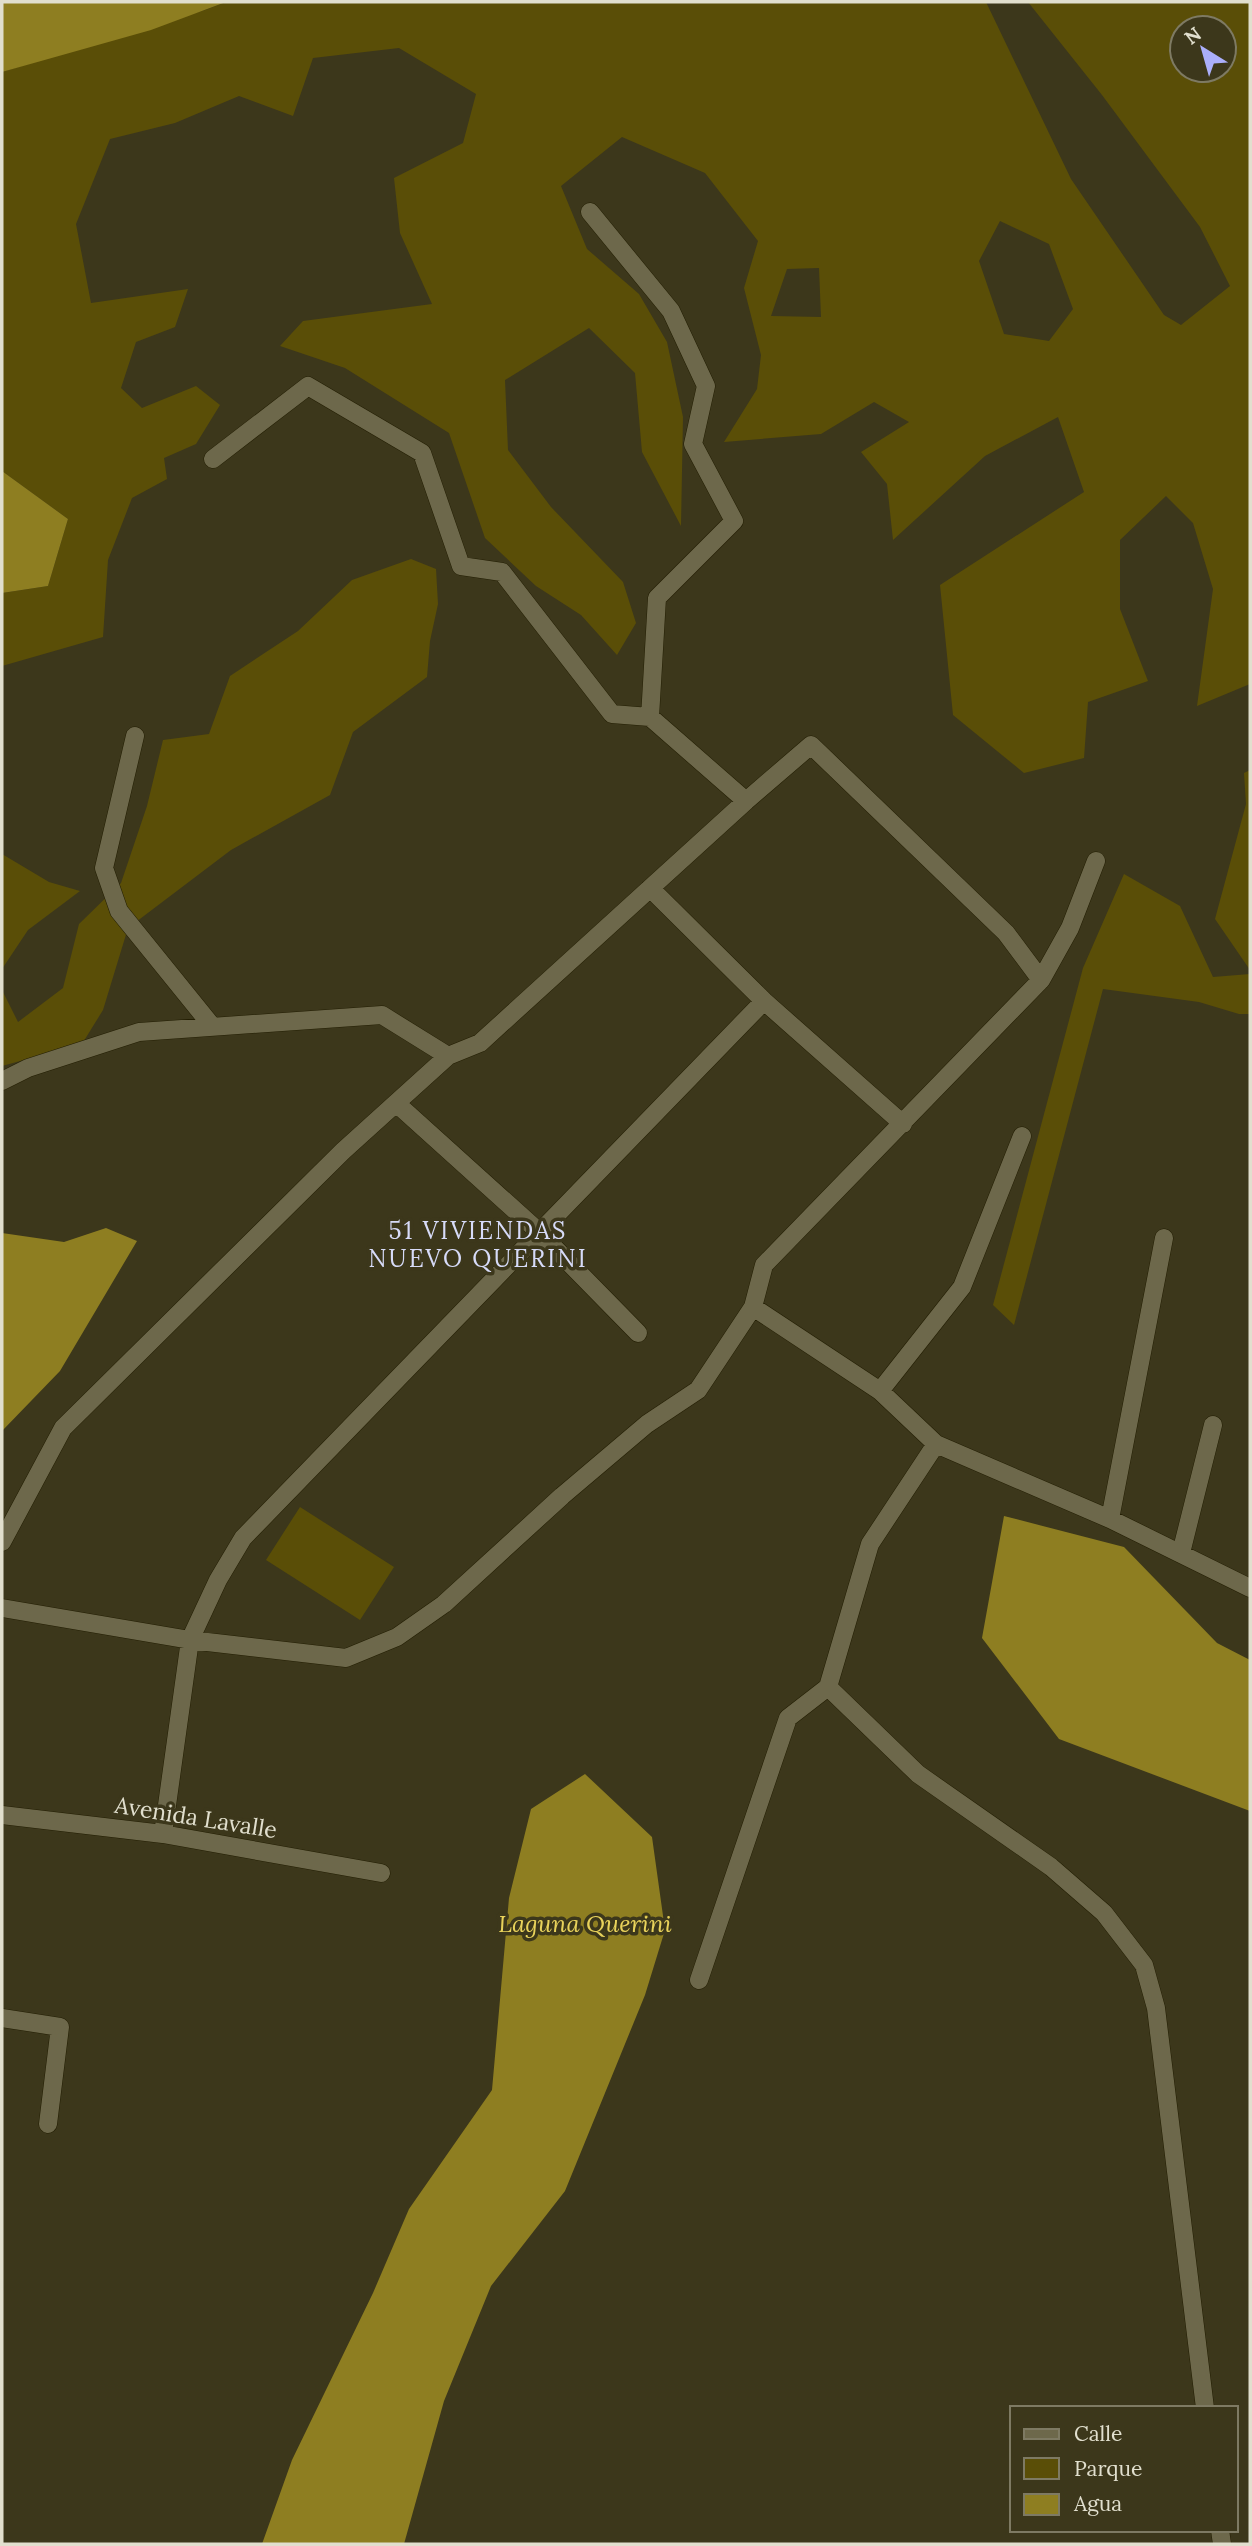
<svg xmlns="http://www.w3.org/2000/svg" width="1252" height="2546" font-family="Lora,serif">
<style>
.green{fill:#5a4e07;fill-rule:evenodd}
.water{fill:#8e7e21}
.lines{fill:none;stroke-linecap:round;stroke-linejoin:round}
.minor-casing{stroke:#231e03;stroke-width:19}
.minor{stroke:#6d684b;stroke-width:18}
.labels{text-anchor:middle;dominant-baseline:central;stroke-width:7;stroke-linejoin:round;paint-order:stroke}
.street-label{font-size:23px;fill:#e1dfce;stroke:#3c371b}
.neighbourhood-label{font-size:24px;letter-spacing:2px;fill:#d7dbf8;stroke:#3c371b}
.water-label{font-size:24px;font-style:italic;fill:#e8d25b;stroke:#3c371b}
</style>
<rect width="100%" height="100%" fill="#3c371b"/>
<path class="green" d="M226,2H986L1071,179L1164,315L1181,325L1230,286L1200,227L1102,95L1028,2H1250V684L1197,706L1213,589L1193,523L1166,496L1120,540V609L1148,681L1088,702L1084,758L1024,773L953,715L940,585L1084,492L1058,417L985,456L893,540L887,484L861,452L909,422L874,402L821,434L724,442L757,389L761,355L744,288L758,241L705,173L622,137L561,186L587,249L639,294L667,342L683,417L681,526L642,452L635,373L589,328L505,380L508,450L551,507L623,582L636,623L617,655L581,615L536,586L485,538L449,433L345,368L280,346L303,321L432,304L400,233L394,178L463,143L476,94L399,48L313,58L293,116L239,96L175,123L110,139L76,224L91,303L188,289L175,327L136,342L121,388L142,408L196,386L220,405L196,444L164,458L167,479L132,498L108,560L103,637L2,666V593L48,586L68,519L2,471V72L205,10ZM1182,28H1224V70H1182ZM1000,221L1049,244L1073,309L1049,341L1004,334L979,261ZM819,268L821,317L771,316L787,269Z
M411,559L436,569L438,604L430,641L427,677L353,732L330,795L231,850L128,928L103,1010L82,1044L2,1066V990L18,1022L63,988L79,924L121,883L147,806L163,740L209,734L230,676L298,631L352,580Z
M1250,770V970L1215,919L1246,804L1244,773Z
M2,854L49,882L80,891L28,930L2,969Z
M1124,874L1180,906L1213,977L1250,974V1014H1239L1199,1002L1103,989L1014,1325L993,1305L1083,968Z
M300,1507L394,1567L360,1620L266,1560Z"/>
<path class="water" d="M2,2H226L151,30L2,72Z
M2,471L68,519L48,586L2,593Z
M106,1228L137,1241L60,1371L2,1431V1233L64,1242Z
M1004,1516L1124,1547L1217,1643L1250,1660V1811L1059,1739L982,1638Z
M585,1774L652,1837L665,1930L645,1995L565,2191L491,2286L444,2401L404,2544H262L292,2460L373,2293L409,2209L492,2090L509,1898L531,1809Z"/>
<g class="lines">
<defs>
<path id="minor" d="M590,212L671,311L706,386L693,444L734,521L657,598L650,717
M213,459L308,386L422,453L461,566L502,572L612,714L650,717L746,801
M135,736L104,868L119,911L212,1026
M650,888L764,1001L903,1124
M1041,980L1070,928L1096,861
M2,1081L28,1068L139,1032L382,1015L448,1056
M396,1103L538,1231L638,1333
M753,1307L880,1391L936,1444L1110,1519L1250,1588
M880,1391L962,1287L1022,1136
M1110,1519L1164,1238
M2,1542L63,1428L343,1151L448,1056L480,1043L746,801L811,745L1006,933L1041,980L764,1265L753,1307L698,1390L647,1424L562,1496L444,1604L397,1637L346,1658L190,1640L2,1608
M1181,1553L1213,1425
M828,1687L918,1774L1051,1867L1104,1913L1144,1965L1156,2008L1205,2408
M2,1815L163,1834L381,1873
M163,1834L190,1640L218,1580L243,1538L764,1001
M699,1980L788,1718L828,1687L870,1544L936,1444
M2,2018L60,2027L48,2124
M1220,2530L1222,2544"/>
</defs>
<use href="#minor" class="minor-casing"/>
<use href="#minor" class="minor"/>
</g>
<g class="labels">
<g class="street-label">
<text transform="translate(196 1817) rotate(9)">Avenida Lavalle</text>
</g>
<g class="neighbourhood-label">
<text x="478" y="1230">51 VIVIENDAS<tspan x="478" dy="28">NUEVO QUERINI</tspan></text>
</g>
<g class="water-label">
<text x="585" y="1923">Laguna Querini</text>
</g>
</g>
<rect width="1252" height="2546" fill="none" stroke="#e1dfce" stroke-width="7"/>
<rect x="1010" y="2406" width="228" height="126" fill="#3c371b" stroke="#7e7a63" stroke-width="2"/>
<rect x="1024" y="2429" width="35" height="10" fill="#6d684b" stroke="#7e7a63" stroke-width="2"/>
<text x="1074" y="2441" font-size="21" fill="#e1dfce">Calle</text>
<rect x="1024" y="2458" width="35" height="21" fill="#5a4e07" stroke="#7e7a63" stroke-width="2"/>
<text x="1074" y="2476" font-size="21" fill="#e1dfce">Parque</text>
<rect x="1024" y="2494" width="35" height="21" fill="#8e7e21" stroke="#7e7a63" stroke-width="2"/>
<text x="1074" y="2511" font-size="21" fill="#e1dfce">Agua</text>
<g transform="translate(1203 49) rotate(323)"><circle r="33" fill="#3c371b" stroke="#7e7a63" stroke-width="2"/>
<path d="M0-5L12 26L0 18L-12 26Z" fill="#abaffb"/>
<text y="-10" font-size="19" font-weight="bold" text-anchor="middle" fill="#e1dfce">N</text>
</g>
</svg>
